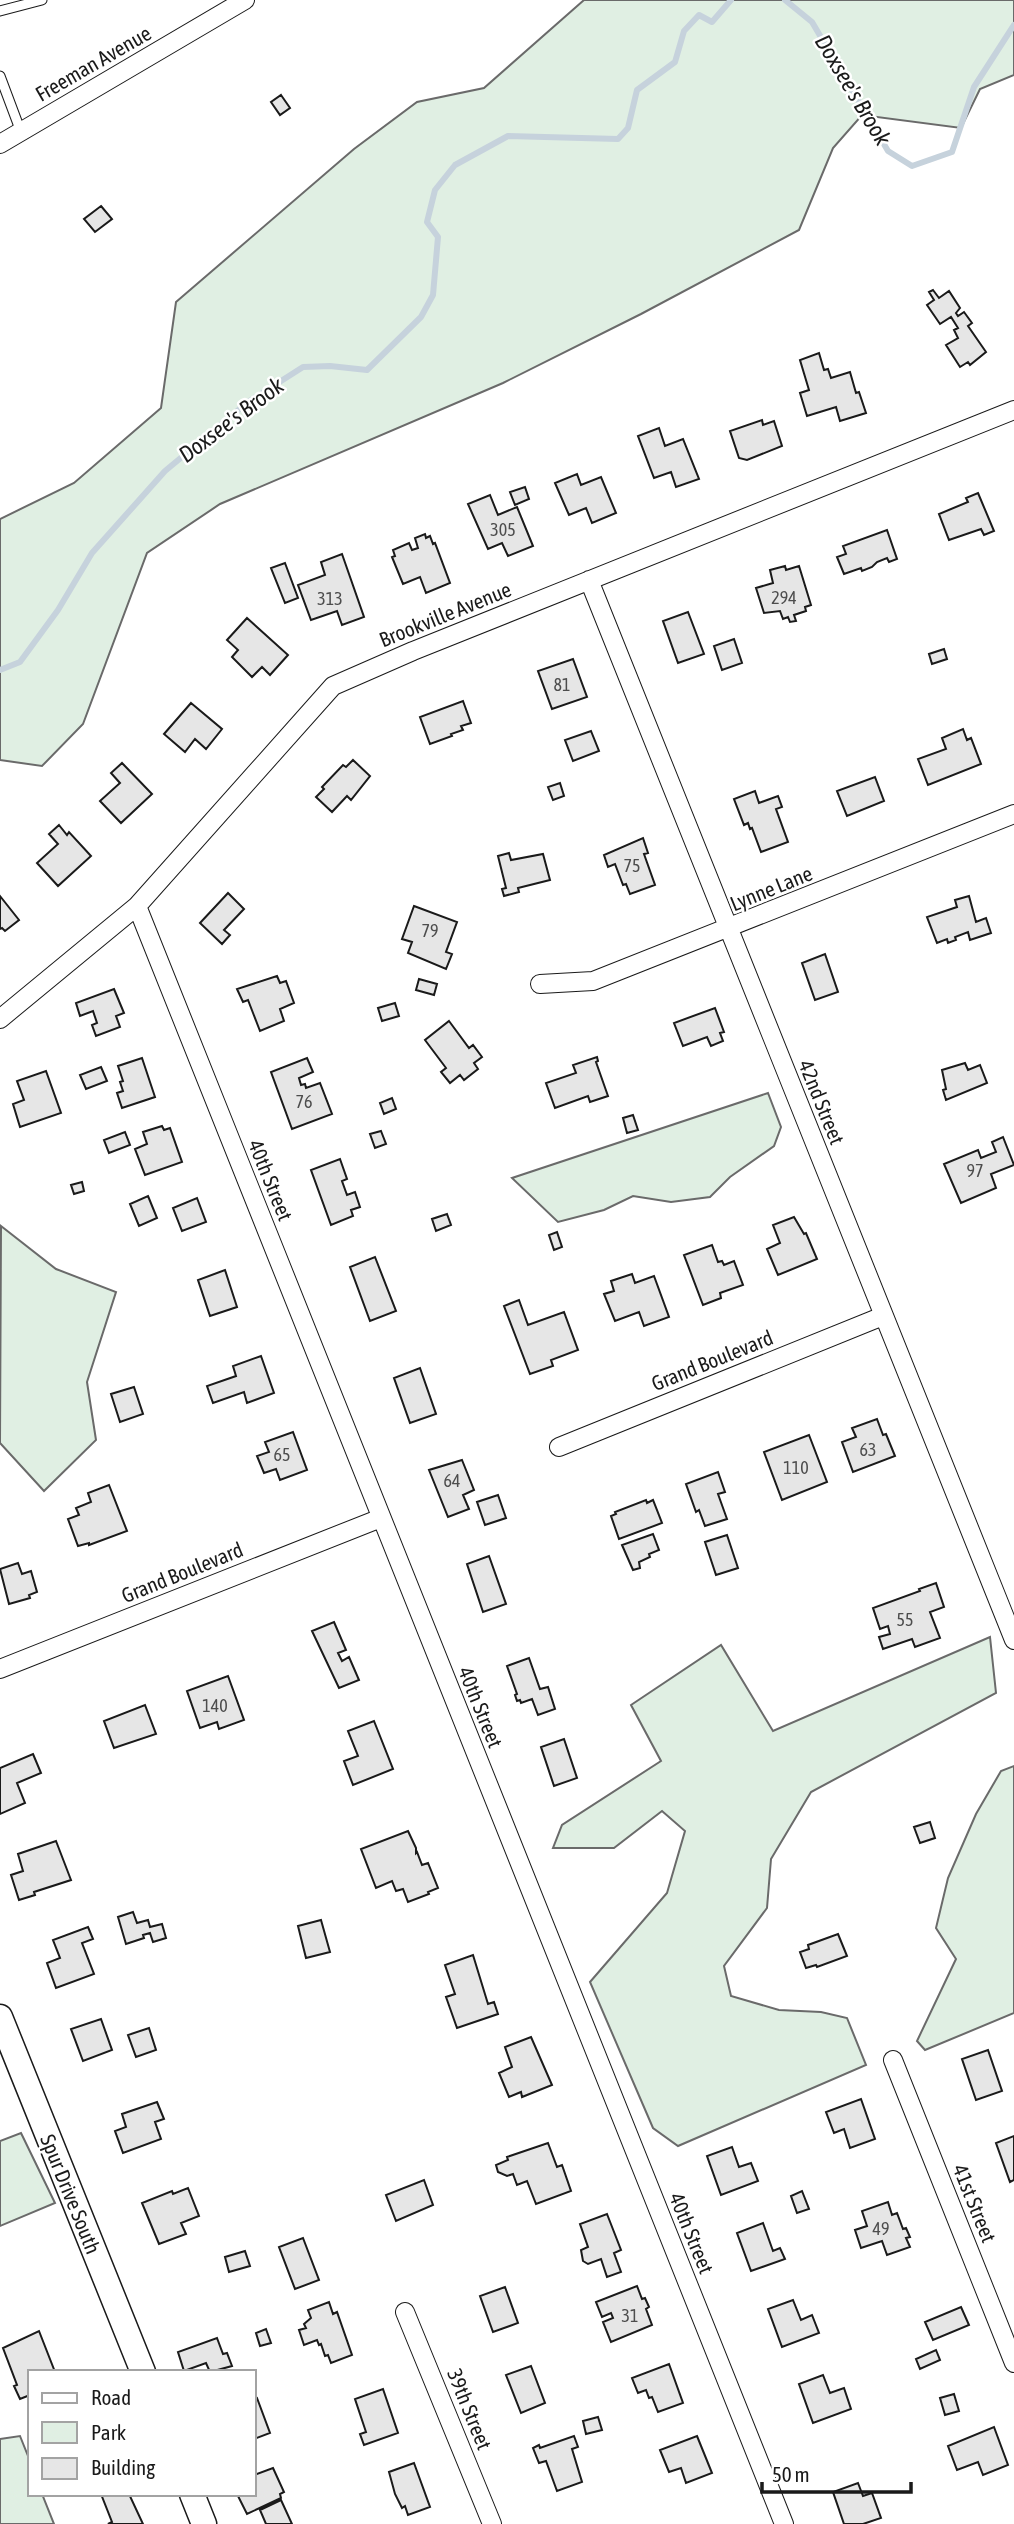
<svg xmlns="http://www.w3.org/2000/svg" width="1014" height="2524" font-family="'Asap Condensed',sans-serif">
<style>
.green{fill:#e0efe3;stroke:#6a6a6a;stroke-width:2}
.lines{fill:none;stroke-linecap:round;stroke-linejoin:round}
.stream{stroke:#c6d2dc;stroke-width:6}
.building{fill:#e6e6e6;stroke:#1a1a1a;stroke-width:2}
.lane-casing{stroke:#1a1a1a;stroke-width:11}
.street-casing{stroke:#1a1a1a;stroke-width:20}
.secondary-casing{stroke:#1a1a1a;stroke-width:27}
.lane{stroke:#fff;stroke-width:9}
.street{stroke:#fff;stroke-width:18}
.secondary{stroke:#fff;stroke-width:24}
.labels{text-anchor:middle;dominant-baseline:central;stroke-width:5;stroke-linejoin:round;paint-order:stroke}
.number-label{font-size:18px;fill:#4d4d4d}
.street-label{font-size:21px;fill:#1a1a1a;stroke:#fff}
.water-label{font-size:23px;font-style:italic;fill:#1a1a1a;stroke:#fff}
</style>
<rect width="100%" height="100%" fill="#fff"/>
<path class="green" d="M584,0H1014V75L980,89L961,128L862,115L833,148L799,230L641,314L503,383L220,504L147,553L83,724L42,766L0,760V519L74,483L161,408L176,302L354,149L417,102L484,88Z
M768,1093L781,1127L774,1146L730,1177L710,1197L671,1202L633,1196L604,1210L558,1222L512,1178Z
M1,1226L56,1269L116,1292L87,1382L96,1440L44,1491L0,1443Z
M990,1637L996,1693L811,1792L771,1859L767,1908L724,1966L731,1996L779,2010L821,2012L847,2018L866,2065L678,2146L653,2128L590,1982L667,1893L685,1831L662,1811L614,1848H553L562,1825L661,1761L631,1705L721,1645L773,1731Z
M1014,1766V2013L925,2050L917,2041L956,1959L936,1928L948,1878L976,1814L1001,1771Z
M21,2133L55,2203L0,2226V2141Z
M20,2436L30,2461V2494H42L54,2524H0V2439Z"/>
<g class="lines">
<path class="stream" d="M785,0L812,22L888,151L912,166L952,152L974,87L1014,25
M0,670L20,662L58,610L92,553L165,471L248,402L303,367L330,366L367,370L421,317L433,295L438,237L427,222L435,190L455,165L508,136L618,139L628,128L637,90L675,62L684,31L699,15L712,22L731,0"/>
</g>
<path class="building" d="M281,95L290,108L280,115L271,102Z
M101,206L112,219L95,232L84,219Z
M933,290L939,298L949,291L960,308L956,313L958,316L964,312L972,323L968,326L986,352L970,365L968,362L960,367L946,345L958,338L954,330L958,328L951,317L940,324L927,305L934,300L929,292Z
M819,353L824,370L828,369L831,378L850,372L856,393L859,392L866,413L840,421L836,407L807,416L800,393L809,390L800,360Z
M762,420L763,425L774,421L782,446L747,460L739,458L730,431Z
M659,428L665,446L683,439L699,479L676,487L671,472L654,478L638,436Z
M577,474L581,485L601,477L616,513L592,523L586,508L569,515L555,483Z
M525,487L529,499L515,505L510,492Z
M978,493L994,531L984,535L981,529L949,540L939,514L968,502L966,498Z
M490,495L498,515L517,507L533,546L508,556L502,543L488,549L468,504Z
M887,530L897,559L889,562L887,558L877,562L872,567L862,571L861,568L844,574L837,557L846,554L843,546Z
M425,534L426,538L430,536L433,544L435,543L450,583L426,593L420,577L403,584L392,557L395,556L393,550L409,543L412,550L418,548L415,538Z
M342,554L364,617L342,625L337,611L311,620L298,585L325,575L321,562Z
M285,563L298,598L285,603L271,568Z
M785,566L786,570L799,566L811,605L805,607L806,611L794,615L796,621L790,622L788,617L783,619L780,611L764,613L756,588L773,583L770,570Z
M688,612L704,654L678,663L663,621Z
M247,618L288,655L270,675L262,667L252,677L232,657L238,650L227,640Z
M734,639L742,663L722,670L714,646Z
M944,649L947,659L932,664L929,654Z
M573,659L587,697L552,709L538,671Z
M463,701L471,723L461,726L463,730L451,734L452,736L430,744L420,717Z
M191,703L222,729L206,749L195,739L185,752L164,734Z
M963,729L967,740L971,738L981,764L928,785L918,759L946,749L942,738Z
M591,731L599,751L573,761L565,740Z
M353,760L370,776L351,800L347,796L332,812L316,797L324,789L322,787L343,765L346,767Z
M122,763L152,794L121,823L100,801L120,783L111,773Z
M875,777L884,801L847,816L837,791Z
M560,783L564,796L553,800L548,787Z
M755,791L759,803L778,796L782,807L776,809L788,842L761,852L752,828L750,829L748,823L744,825L734,799Z
M59,825L67,835L69,832L91,856L58,886L37,863L58,844L49,834Z
M643,838L648,853L644,854L655,885L630,894L626,884L623,885L615,864L608,867L604,855Z
M509,853L511,860L543,854L550,880L518,888L519,892L504,896L502,889L506,888L498,856Z
M228,893L244,909L224,930L230,935L222,944L200,923Z
M0,896L19,920L5,931L2,928L0,929Z
M969,896L976,922L986,918L991,933L970,940L968,932L955,937L956,940L948,943L947,939L937,943L927,917L957,907L955,900Z
M414,906L457,922L446,952L452,954L446,969L408,953L412,942L402,939Z
M825,954L838,992L815,1000L802,963Z
M277,976L280,983L286,981L294,1003L280,1009L284,1021L260,1031L248,1000L243,1002L237,989Z
M419,979L437,984L434,995L416,990Z
M114,989L124,1013L116,1016L120,1027L96,1036L92,1025L97,1023L93,1011L80,1016L76,1003Z
M395,1003L399,1016L382,1021L378,1008Z
M715,1008L724,1032L720,1033L723,1041L711,1046L707,1037L683,1046L674,1023Z
M449,1021L469,1048L473,1045L482,1057L474,1063L478,1069L464,1080L460,1075L450,1083L441,1072L446,1068L425,1040Z
M597,1057L598,1061L596,1062L608,1096L590,1102L588,1096L555,1108L546,1083L576,1073L573,1065Z
M142,1058L155,1097L122,1108L117,1093L123,1091L120,1082L123,1081L118,1066Z
M307,1058L313,1072L299,1078L301,1085L305,1084L306,1088L320,1083L332,1114L292,1129L271,1072Z
M965,1063L968,1070L980,1065L987,1083L946,1100L943,1090L946,1089L942,1070Z
M101,1067L107,1081L86,1089L80,1075Z
M46,1071L61,1113L20,1127L13,1104L24,1100L17,1081Z
M392,1098L396,1109L384,1114L380,1103Z
M633,1115L638,1130L627,1133L623,1118Z
M162,1126L164,1130L170,1128L182,1162L145,1175L135,1149L147,1144L143,1132Z
M381,1131L386,1144L375,1148L370,1134Z
M125,1132L130,1145L109,1153L104,1140Z
M1003,1137L1014,1165L991,1174L996,1188L961,1203L944,1164L978,1150L981,1158L996,1152L992,1142Z
M340,1159L347,1179L342,1181L347,1195L355,1192L360,1207L351,1210L353,1216L331,1225L311,1170Z
M82,1182L84,1191L74,1194L71,1185Z
M148,1196L157,1218L139,1226L130,1204Z
M197,1198L206,1222L182,1231L173,1208Z
M447,1214L451,1225L436,1231L432,1219Z
M794,1217L804,1234L806,1233L817,1259L778,1275L767,1249L780,1243L773,1225Z
M557,1232L562,1247L554,1250L549,1235Z
M712,1245L718,1262L722,1261L724,1265L734,1261L743,1285L720,1293L721,1298L703,1305L684,1255Z
M375,1257L396,1311L370,1321L350,1267Z
M225,1270L237,1307L210,1316L198,1280Z
M632,1274L635,1283L654,1276L669,1317L644,1326L639,1312L615,1321L604,1294L614,1291L611,1281Z
M519,1300L528,1325L564,1312L578,1350L551,1360L553,1366L530,1374L504,1306Z
M261,1356L274,1393L247,1403L244,1392L213,1403L207,1386L236,1376L233,1366Z
M420,1368L436,1414L410,1423L394,1378Z
M134,1387L143,1414L120,1422L111,1394Z
M877,1419L883,1435L886,1434L895,1456L853,1472L842,1442L856,1437L852,1428Z
M293,1432L307,1470L280,1480L276,1469L264,1473L257,1456L269,1452L265,1442Z
M809,1435L827,1482L782,1500L764,1452Z
M462,1460L474,1490L463,1495L469,1509L448,1517L429,1470Z
M718,1472L725,1492L718,1494L727,1519L705,1526L699,1510L696,1512L686,1484Z
M109,1485L127,1531L89,1545V1543L78,1546L68,1519L79,1515L76,1508L91,1502L88,1493Z
M498,1495L506,1518L485,1525L477,1502Z
M646,1500L647,1503L653,1500L662,1523L619,1539L611,1516L616,1514L615,1512Z
M653,1534L659,1550L649,1554L650,1557L639,1562L640,1568L633,1570L622,1545Z
M727,1535L738,1568L716,1575L705,1542Z
M489,1556L506,1604L483,1612L467,1564Z
M18,1563L22,1574L31,1571L37,1592L29,1595L30,1598L9,1604L0,1569Z
M936,1583L944,1607L930,1612L940,1638L915,1647L912,1639L883,1649L879,1637L890,1634L888,1626L880,1629L873,1608L920,1591L919,1589Z
M334,1622L346,1650L338,1653L342,1661L349,1657L359,1680L339,1688L312,1631Z
M529,1658L540,1689L548,1687L555,1709L538,1715L532,1699L521,1703L520,1700L517,1701L515,1695L517,1694L507,1666Z
M228,1676L244,1720L219,1729L217,1722L200,1728L187,1691Z
M145,1705L156,1734L114,1748L104,1721Z
M374,1721L393,1769L353,1785L344,1761L358,1756L348,1731Z
M564,1739L577,1778L554,1786L541,1747Z
M33,1754L41,1773L17,1783L25,1803L0,1814V1768Z
M930,1822L935,1838L920,1843L914,1827Z
M408,1831L416,1848V1853L417,1852L422,1865L428,1863L438,1888L428,1892L429,1894L408,1902L403,1889L396,1891L392,1881L376,1888L361,1849Z
M56,1841L71,1880L34,1892L35,1895L19,1900L11,1875L23,1871L18,1854Z
M133,1912L137,1923L148,1920L150,1927L162,1924L166,1938L153,1942L150,1933L143,1935L144,1938L126,1944L118,1917Z
M321,1920L330,1952L306,1958L298,1926Z
M88,1927L93,1939L82,1943L94,1974L56,1988L47,1963L60,1958L53,1940Z
M838,1934L847,1956L817,1967L816,1965L806,1968L800,1952L809,1949L808,1945Z
M473,1955L488,2004L494,2002L498,2014L457,2028L446,1997L455,1994L445,1965Z
M101,2019L112,2050L83,2061L71,2029Z
M149,2028L156,2050L136,2057L128,2035Z
M531,2037L552,2085L522,2097L521,2092L509,2097L499,2073L512,2067L505,2047Z
M988,2050L1002,2091L976,2100L962,2059Z
M861,2099L875,2139L850,2148L844,2129L834,2133L826,2112Z
M157,2102L164,2119L155,2122L161,2139L123,2153L115,2131L126,2127L122,2114Z
M1014,2136V2180L1010,2182L996,2143Z
M548,2143L557,2167L562,2165L571,2191L536,2204L527,2181L517,2185L513,2174L507,2176L498,2172L496,2165L508,2160L507,2157Z
M732,2147L739,2167L751,2163L758,2181L721,2195L707,2156Z
M424,2180L433,2205L396,2221L386,2195Z
M188,2188L199,2216L181,2223L186,2234L159,2244L142,2203L172,2191L173,2194Z
M802,2191L809,2209L797,2213L791,2196Z
M888,2202L892,2215L897,2213L903,2229L906,2228L910,2237L906,2238L910,2247L887,2255L882,2241L861,2248L855,2230L867,2226L862,2211Z
M607,2214L621,2250L614,2253L621,2272L607,2277L601,2259L588,2264L583,2261L581,2250L588,2247L580,2224Z
M763,2223L773,2251L780,2248L785,2259L751,2271L737,2233Z
M303,2238L319,2280L295,2289L279,2247Z
M245,2251L250,2266L229,2272L225,2257Z
M637,2286L642,2299L645,2298L649,2307L646,2309L652,2325L611,2342L603,2322L613,2318L611,2313L602,2317L596,2302Z
M505,2287L518,2323L493,2332L480,2296Z
M793,2300L801,2320L812,2315L819,2333L782,2347L768,2309Z
M329,2302L333,2314L337,2312L352,2355L331,2363L328,2355L325,2356L321,2344L319,2345L317,2340L304,2345L299,2330L306,2328L304,2324L311,2318L308,2310Z
M961,2307L969,2325L933,2340L925,2322Z
M266,2329L271,2343L260,2346L256,2333Z
M39,2331L55,2372H30V2395L20,2399L14,2386L17,2385L3,2348Z
M217,2338L223,2354L227,2353L232,2366L210,2372L206,2363L184,2371L178,2352Z
M936,2350L940,2360L920,2369L916,2359Z
M669,2364L683,2403L658,2412L652,2397L649,2398L646,2390L638,2393L632,2378Z
M531,2366L545,2403L521,2413L506,2375Z
M823,2375L830,2393L844,2388L851,2409L813,2423L799,2384Z
M383,2389L398,2433L364,2445L360,2434L366,2432L355,2399Z
M954,2394L959,2411L945,2415L940,2398Z
M257,2398L270,2433L254,2439V2399Z
M598,2417L602,2430L586,2434L583,2421Z
M994,2427L1008,2465L983,2475L978,2462L957,2470L948,2446Z
M574,2436L578,2447L572,2449L582,2482L557,2491L546,2461L539,2463L533,2448L539,2445L540,2448Z
M697,2436L712,2473L686,2483L681,2468L669,2472L660,2450Z
M414,2463L430,2507L408,2515L405,2506L402,2508L395,2494L389,2472Z
M273,2468L284,2492L280,2494L281,2498L247,2514L237,2494H254V2475Z
M858,2483L863,2496L872,2493L881,2518L863,2524H844L833,2492Z
M101,2494H129L143,2524H108L112,2522Z
M281,2500L292,2524H266L260,2510Z"/>
<g class="lines">
<defs>
<path id="lane" d="M0,11L42,0
M0,76L21,132"/>
<path id="street" d="M0,144L245,0
M589,580L1014,1640
M137,906L784,2524
M540,984L593,981L1014,814
M0,1019L137,906L333,686L413,651L1014,410
M559,1447L883,1316
M0,1669L381,1518
M893,2060L1014,2363
M405,2312L492,2524"/>
<path id="secondary" d="M0,2017L143,2372
M192,2494L204,2524"/>
</defs>
<use href="#lane" class="lane-casing"/>
<use href="#street" class="street-casing"/>
<use href="#secondary" class="secondary-casing"/>
<use href="#lane" class="lane"/>
<use href="#street" class="street"/>
<use href="#secondary" class="secondary"/>
</g>
<g class="labels">
<g class="number-label">
<text x="503" y="529">305</text>
<text x="784" y="597">294</text>
<text x="330" y="598">313</text>
<text x="562" y="684">81</text>
<text x="632" y="865">75</text>
<text x="430" y="930">79</text>
<text x="304" y="1101">76</text>
<text x="975" y="1170">97</text>
<text x="868" y="1449">63</text>
<text x="282" y="1454">65</text>
<text x="796" y="1467">110</text>
<text x="452" y="1480">64</text>
<text x="905" y="1619">55</text>
<text x="215" y="1705">140</text>
<text x="881" y="2228">49</text>
<text x="630" y="2315">31</text>
</g>
<g class="street-label">
<text transform="translate(93 63) rotate(-30)">Freeman Avenue</text>
<text transform="translate(445 614) rotate(-22)">Brookville Avenue</text>
<text transform="translate(771 888) rotate(-22)">Lynne Lane</text>
<text transform="translate(822 1102) rotate(68)">42nd Street</text>
<text transform="translate(271 1180) rotate(68)">40th Street</text>
<text transform="translate(712 1360) rotate(-22)">Grand Boulevard</text>
<text transform="translate(182 1572) rotate(-22)">Grand Boulevard</text>
<text transform="translate(481 1707) rotate(68)">40th Street</text>
<text transform="translate(71 2194) rotate(68)">Spur Drive South</text>
<text transform="translate(975 2203) rotate(68)">41st Street</text>
<text transform="translate(692 2233) rotate(68)">40th Street</text>
<text transform="translate(470 2409) rotate(68)">39th Street</text>
</g>
<g class="water-label">
<text transform="translate(853 90) rotate(59)">Doxsee's Brook</text>
<text transform="translate(231 420) rotate(-37)">Doxsee's Brook</text>
</g>
</g>
<rect x="28" y="2370" width="228" height="126" fill="#ffffff" stroke="#a3a3a3" stroke-width="2"/>
<rect x="42" y="2393" width="35" height="10" fill="#ffffff" stroke="#a3a3a3" stroke-width="2"/>
<text x="91" y="2405" font-size="21" fill="#1a1a1a">Road</text>
<rect x="42" y="2422" width="35" height="21" fill="#e0efe3" stroke="#a3a3a3" stroke-width="2"/>
<text x="91" y="2440" font-size="21" fill="#1a1a1a">Park</text>
<rect x="42" y="2458" width="35" height="21" fill="#e6e6e6" stroke="#a3a3a3" stroke-width="2"/>
<text x="91" y="2475" font-size="21" fill="#1a1a1a">Building</text>
<path d="M762 2482v10h149v-10" fill="none" stroke="#1a1a1a" stroke-width="3.5"/>
<text x="772" y="2482" font-size="21" fill="#1a1a1a" stroke="#ffffff" stroke-width="5" paint-order="stroke">50 m</text>
</svg>
